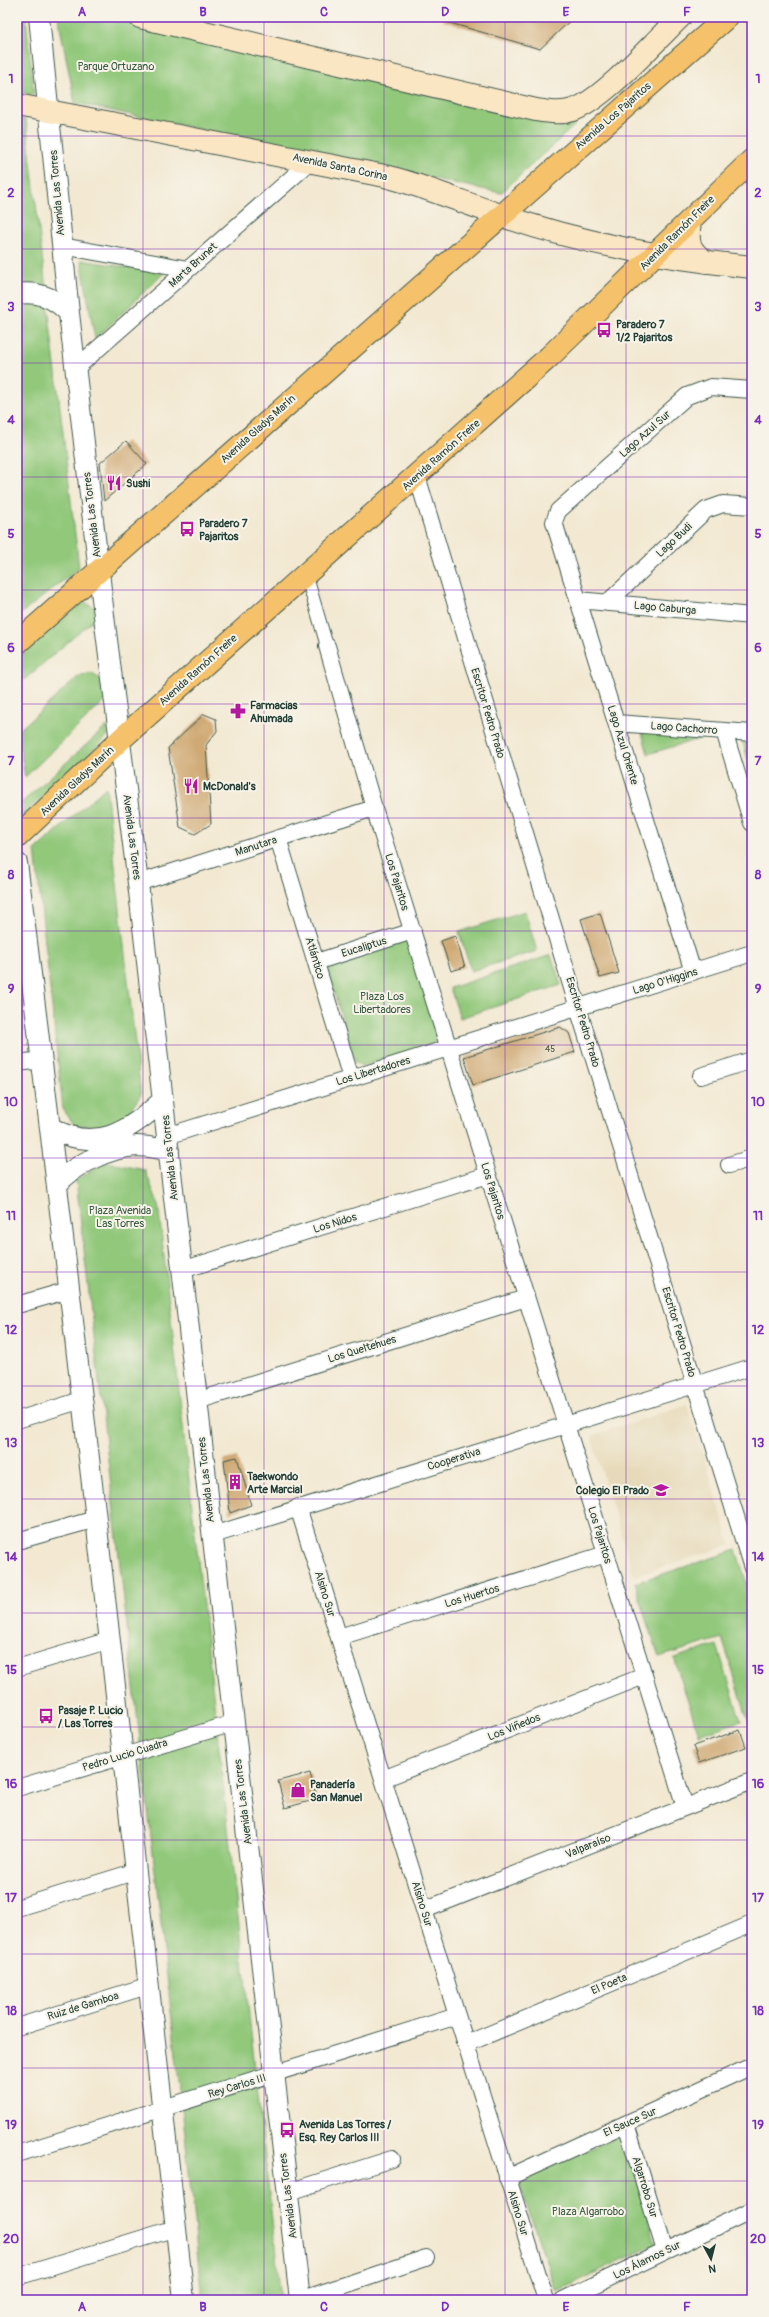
<svg xmlns="http://www.w3.org/2000/svg" width="769" height="2317" font-family="Pangolin,sans-serif">
<style>
.built{fill:#e7daba}
.green{fill:#91c87a;stroke:#588257}
.building{fill:#d0aa76}
.lines{fill:none;stroke-linecap:round;stroke-linejoin:round}
.pedestrian-casing{stroke:#3f574c;stroke-width:14}
.minor-casing{stroke:#3f574c;stroke-width:18}
.tertiary-casing{stroke:#3f574c;stroke-width:22}
.secondary-casing{stroke:#3f574c;stroke-width:24}
.primary-casing{stroke:#3f574c;stroke-width:24}
.pedestrian{stroke:#fff;stroke-width:12}
.minor{stroke:#fff;stroke-width:16}
.tertiary{stroke:#fff;stroke-width:20}
.secondary{stroke:#fbe6c4;stroke-width:22}
.primary{stroke:#f5c16b;stroke-width:22}
.grid{fill:none;stroke:#7b2cbf;stroke-width:1;stroke-opacity:0.55}
.labels{text-anchor:middle;dominant-baseline:central;stroke-width:4;stroke-linejoin:round;paint-order:stroke}
.number-label{font-size:9px;fill:#4b5844}
.park-label{font-size:11px;fill:#365942;stroke:#f7f3e8}
.street-label{font-size:11px;fill:#1f3d34;stroke:#f7f3e8}
.poi-label{font-size:11px;font-weight:bold;fill:#1f3d34;stroke:#f7f3e8;text-anchor:start}
.neatline{fill:none;stroke:#7b2cbf;stroke-width:1.5}
.grid-label{font-size:13px;text-anchor:middle;font-weight:bold;fill:#7b2cbf}
</style>
<rect width="100%" height="100%" fill="#f7f3e8"/>
<filter id="ink" filterUnits="userSpaceOnUse"><feTurbulence type="fractalNoise" baseFrequency=".025" numOctaves="2"/><feDisplacementMap in="SourceGraphic" scale="8" xChannelSelector="R" yChannelSelector="G"/><feConvolveMatrix kernelMatrix="1 2 1 2 8 2 1 2 1" color-interpolation-filters="sRGB"/></filter>
<filter id="wash" filterUnits="userSpaceOnUse"><feTurbulence type="fractalNoise" baseFrequency=".012" numOctaves="4" result="noise"/><feDisplacementMap in="SourceGraphic" scale="16" xChannelSelector="R" yChannelSelector="G"/><feGaussianBlur stdDeviation="0.9" result="paint"/><feColorMatrix in="noise" values="0 0 0 0 0 0 0 0 0 0 0 0 0 0 0 0 0 1.4 0 .05"/><feComposite in="paint" operator="in"/></filter>
<g filter="url(#wash)">
<rect width="100%" height="100%" fill="#f3e9d3"/>
<path class="built" d="M687,1404L731,1545L634,1576L591,1436Z"/>
<path class="green" d="M17,17H26L34,95L17,92Z
M58,17H100L576,124L501,193L75,103Z
M17,118L26,120L79,568L17,617Z
M81,260L164,273L95,339Z
M83,601L95,608L97,617L17,686V658Z
M91,673L108,684L109,697L25,777L17,732L78,677Z
M107,726L108,736L21,817L17,807Z
M641,729L706,737L648,754Z
M742,739L752,740V762L749,763Z
M106,787L141,1095L119,1126H75L63,1109L35,850Z
M525,911L537,951L471,971L459,932Z
M405,940L409,943L437,1036L434,1044L362,1066L355,1062L326,965Z
M551,955L561,985L460,1018L450,988Z
M106,1162L145,1170L158,1203L281,2300H202L185,2134L76,1180Z
M736,1550L752,1599V1732L722,1638L659,1657L635,1583Z
M717,1645L741,1721L699,1735L674,1658Z
M623,2134L656,2244L556,2291L518,2180Z"/>
<g id="blocks">
<path class="building" d="M444,17H574L540,49L443,21Z
M126,441L147,464L104,501L100,463Z
M204,714L216,719L217,731L206,745L211,824L195,834L180,827L168,748Z
M600,913L619,973L600,978L581,919Z
M455,936L465,967L451,971L441,941Z
M560,1027L569,1033L575,1052L473,1085L464,1057Z
M237,1457L251,1505L230,1513L224,1460Z
M740,1730L746,1747L699,1763L693,1746Z
M310,1773L317,1799L285,1808L278,1781Z"/>
</g>
</g>
<g filter="url(#ink)">
<use href="#blocks" fill-opacity="0" stroke="#3f574c" stroke-width="1"/>
<g class="lines">
<defs>
<path id="pedestrian" d="M306,574L327,646"/>
<path id="minor" d="M62,246L188,269
M75,369L311,161
M417,476L578,1008L752,1568
M578,600L752,616
M607,603L706,510L723,504L752,506
M327,646L374,808L685,1807
M616,723L752,733
M724,731L752,823
M278,838L351,1078
M138,883L374,808
M316,962L413,931
M693,972L554,522L558,511L687,396L711,387L752,390
M17,1063L43,1060
M701,1076L752,1060
M167,1136L752,953
M729,1165L752,1158
M182,1270L488,1175
M17,1305L69,1290
M197,1401L526,1298
M17,1420L82,1400
M298,1507L546,2300
M213,1535L752,1367
M17,1541L96,1519
M339,1637L606,1554
M17,1668L110,1640
M383,1779L644,1676
M17,1788L234,1723
M17,1908L137,1871
M424,1910L752,1781
M17,2027L150,1985
M466,2044L752,1924
M626,2124L665,2251
M17,2154L457,2016
M507,2178L752,2066
M288,2192L392,2159
M17,2277L176,2228
M300,2300L426,2258
M563,2300L752,2210"/>
<path id="tertiary" d="M39,17L69,313L105,624L138,883L300,2300
M17,294C38,291 54,297 69,313
M17,863C78,1341 130,1821 184,2300
M50,1127C94,1154 129,1132 163,1100
M57,1185C72,1165 112,1147 137,1146C148,1146 158,1149 169,1150"/>
<path id="secondary" d="M140,17L536,110C549,112 561,114 573,110C602,101 656,40 680,17
M17,105L385,176C425,186 461,202 500,215C582,244 666,258 752,267
M690,221C687,242 688,250 706,262"/>
<path id="primary" d="M17,643L727,17
M17,837L120,740L549,357L752,160"/>
</defs>
<use href="#pedestrian" class="pedestrian-casing"/>
<use href="#minor" class="minor-casing"/>
<use href="#tertiary" class="tertiary-casing"/>
<use href="#secondary" class="secondary-casing"/>
<use href="#primary" class="primary-casing"/>
<use href="#pedestrian" class="pedestrian"/>
<use href="#minor" class="minor"/>
<use href="#tertiary" class="tertiary"/>
<use href="#secondary" class="secondary"/>
<use href="#primary" class="primary"/>
</g>
</g>
<path class="grid" d="M143,17V2300M264,17V2300M384,17V2300M505,17V2300M626,17V2300M17,136H752M17,249H752M17,363H752M17,477H752M17,590H752M17,704H752M17,818H752M17,931H752M17,1045H752M17,1158H752M17,1272H752M17,1386H752M17,1499H752M17,1613H752M17,1727H752M17,1840H752M17,1954H752M17,2068H752M17,2181H752"/>
<defs>
<symbol id="bus-bare" viewBox="-9 -9 18 18"><path d="M-5-6H5V4H4V6H2V4H-2V6H-4V4H-5ZM-3.5-4V0h7V-4ZM-3.5 1.2v1.5H-2V1.2ZM2 1.2v1.5H3.5V1.2Z" fill="#b5179e" stroke="#f7f3e8" stroke-width="2.5" paint-order="stroke"/></symbol>
<symbol id="restaurant-bare" viewBox="-9 -9 18 18"><path d="M-5-6h1v4h1v-4h1v4h1v-4h1v5L-1.5 .5V6h-2V.5L-5-1ZM5-6V6H3V1.5H1.5Q1.5-4 5-6Z" fill="#b5179e" stroke="#f7f3e8" stroke-width="2.5" paint-order="stroke"/></symbol>
<symbol id="pharmacy-bare" viewBox="-9 -9 18 18"><path d="M-2-6h4v4h4v4h-4v4h-4v-4h-4v-4h4Z" fill="#b5179e" stroke="#f7f3e8" stroke-width="2.5" paint-order="stroke"/></symbol>
<symbol id="building-bare" viewBox="-9 -9 18 18"><path d="M-4-6H4V6H1V3H-1V6H-4ZM-2.5-4.3h1.7v1.8h-1.7ZM.8-4.3h1.7v1.8H.8ZM-2.5-1h1.7V.8h-1.7ZM.8-1h1.7V.8H.8Z" fill="#b5179e" stroke="#f7f3e8" stroke-width="2.5" paint-order="stroke"/></symbol>
<symbol id="school-bare" viewBox="-9 -9 18 18"><path d="M0-5L7-2L0 1L-7-2ZM-4 1L0 2.5L4 1V4Q0 6-4 4Z" fill="#b5179e" stroke="#f7f3e8" stroke-width="2.5" paint-order="stroke"/></symbol>
<symbol id="shop-bare" viewBox="-9 -9 18 18"><path d="M-5-2.5h2.3a2.7 3.5 0 0 1 5.4 0H5L5.5 6h-11ZM-1.5-2.5h3a1.5 2.3 0 0 0-3 0Z" fill="#b5179e" stroke="#f7f3e8" stroke-width="2.5" paint-order="stroke"/></symbol>
</defs>
<g fill-rule="evenodd">
<use href="#bus-bare" x="593" y="319" width="22" height="22"/>
<use href="#restaurant-bare" x="103" y="472" width="22" height="22"/>
<use href="#bus-bare" x="176" y="518" width="22" height="22"/>
<use href="#pharmacy-bare" x="227" y="700" width="22" height="22"/>
<use href="#restaurant-bare" x="180" y="775" width="22" height="22"/>
<use href="#building-bare" x="224" y="1471" width="22" height="22"/>
<use href="#school-bare" x="650" y="1479" width="22" height="22"/>
<use href="#bus-bare" x="35" y="1705" width="22" height="22"/>
<use href="#shop-bare" x="287" y="1779" width="22" height="22"/>
<use href="#bus-bare" x="276" y="2119" width="22" height="22"/>
</g>
<g class="labels">
<g class="number-label">
<text x="550" y="1049">45</text>
</g>
<g class="park-label">
<text x="116" y="66">Parque Ortuzano</text>
<text x="382" y="996">Plaza Los<tspan x="382" dy="13">Libertadores</tspan></text>
<text x="120" y="1210">Plaza Avenida<tspan x="120" dy="13">Las Torres</tspan></text>
<text x="588" y="2211">Plaza Algarrobo</text>
</g>
<g class="street-label">
<text transform="translate(613 116) rotate(-41)">Avenida Los Pajaritos</text>
<text transform="translate(340 167) rotate(12)">Avenida Santa Corina</text>
<text transform="translate(57 193) rotate(-95)">Avenida Las Torres</text>
<text transform="translate(677 233) rotate(-45)">Avenida Ramón Freire</text>
<text transform="translate(193 265) rotate(-42)">Marta Brunet</text>
<text transform="translate(258 429) rotate(-42)">Avenida Gladys Marín</text>
<text transform="translate(645 434) rotate(-42)">Lago Azul Sur</text>
<text transform="translate(441 455) rotate(-42)">Avenida Ramón Freire</text>
<text transform="translate(92 515) rotate(-97)">Avenida Las Torres</text>
<text transform="translate(674 540) rotate(-43)">Lago Budi</text>
<text transform="translate(665 608) rotate(5)">Lago Caburga</text>
<text transform="translate(198 670) rotate(-42)">Avenida Ramón Freire</text>
<text transform="translate(488 713) rotate(73)">Escritor Pedro Prado</text>
<text transform="translate(684 728) rotate(4)">Lago Cachorro</text>
<text transform="translate(623 745) rotate(73)">Lago Azul Oriente</text>
<text transform="translate(77 781) rotate(-43)">Avenida Gladys Marín</text>
<text transform="translate(132 837) rotate(83)">Avenida Las Torres</text>
<text transform="translate(256 846) rotate(-18)">Manutara</text>
<text transform="translate(397 882) rotate(73)">Los Pajaritos</text>
<text transform="translate(364 947) rotate(-17)">Eucaliptus</text>
<text transform="translate(315 958) rotate(73)">Atlántico</text>
<text transform="translate(665 981) rotate(-17)">Lago O'Higgins</text>
<text transform="translate(583 1022) rotate(73)">Escritor Pedro Prado</text>
<text transform="translate(373 1071) rotate(-17)">Los Libertadores</text>
<text transform="translate(170 1158) rotate(-96)">Avenida Las Torres</text>
<text transform="translate(493 1191) rotate(73)">Los Pajaritos</text>
<text transform="translate(335 1223) rotate(-17)">Los Nidos</text>
<text transform="translate(679 1332) rotate(73)">Escritor Pedro Prado</text>
<text transform="translate(362 1349) rotate(-17)">Los Queltehues</text>
<text transform="translate(454 1459) rotate(-17)">Cooperativa</text>
<text transform="translate(206 1480) rotate(-96)">Avenida Las Torres</text>
<text transform="translate(600 1535) rotate(73)">Los Pajaritos</text>
<text transform="translate(325 1594) rotate(73)">Alsino Sur</text>
<text transform="translate(472 1596) rotate(-17)">Los Huertos</text>
<text transform="translate(514 1727) rotate(-22)">Los Viñedos</text>
<text transform="translate(125 1755) rotate(-17)">Pedro Lucio Cuadra</text>
<text transform="translate(243 1802) rotate(-97)">Avenida Las Torres</text>
<text transform="translate(588 1846) rotate(-22)">Valparaíso</text>
<text transform="translate(422 1904) rotate(73)">Alsino Sur</text>
<text transform="translate(609 1984) rotate(-23)">El Poeta</text>
<text transform="translate(83 2006) rotate(-17)">Ruiz de Gamboa</text>
<text transform="translate(237 2086) rotate(-17)">Rey Carlos III</text>
<text transform="translate(630 2122) rotate(-24)">El Sauce Sur</text>
<text transform="translate(645 2187) rotate(73)">Algarrobo Sur</text>
<text transform="translate(288 2196) rotate(-97)">Avenida Las Torres</text>
<text transform="translate(518 2213) rotate(73)">Alsino Sur</text>
<text transform="translate(647 2260) rotate(-26)">Los Álamos Sur</text>
</g>
<g class="poi-label">
<text x="616" y="324">Paradero 7<tspan x="616" dy="13">1/2 Pajaritos</tspan></text>
<text x="126" y="483">Sushi</text>
<text x="199" y="523">Paradero 7<tspan x="199" dy="13">Pajaritos</tspan></text>
<text x="250" y="705">Farmacias<tspan x="250" dy="13">Ahumada</tspan></text>
<text x="203" y="786">McDonald's</text>
<text x="247" y="1476">Taekwondo<tspan x="247" dy="13">Arte Marcial</tspan></text>
<text x="649" y="1490" text-anchor="end">Colegio El Prado</text>
<text x="58" y="1710">Pasaje P. Lucio<tspan x="58" dy="13">/ Las Torres</tspan></text>
<text x="310" y="1784">Panadería<tspan x="310" dy="13">San Manuel</tspan></text>
<text x="299" y="2124">Avenida Las Torres /<tspan x="299" dy="13">Esq. Rey Carlos III</tspan></text>
</g>
</g>
<rect width="769" height="2317" fill="none" stroke="#f7f3e8" stroke-width="44"/>
<g transform="translate(711 2259) rotate(173)" stroke="#f7f3e8" stroke-width="3" paint-order="stroke">
<path d="M0-3L7 15L0 10L-7 15Z" fill="#1f3d34"/>
<text y="-6" font-size="11" font-weight="bold" text-anchor="middle" fill="#1f3d34">N</text>
</g>
<rect x="22" y="22" width="725" height="2273" class="neatline"/>
<g class="grid-label">
<text x="82" y="16">A</text>
<text x="203" y="16">B</text>
<text x="324" y="16">C</text>
<text x="445" y="16">D</text>
<text x="566" y="16">E</text>
<text x="687" y="16">F</text>
<text x="11" y="83">1</text>
<text x="758" y="83">1</text>
<text x="11" y="197">2</text>
<text x="758" y="197">2</text>
<text x="11" y="311">3</text>
<text x="758" y="311">3</text>
<text x="11" y="424">4</text>
<text x="758" y="424">4</text>
<text x="11" y="538">5</text>
<text x="758" y="538">5</text>
<text x="11" y="652">6</text>
<text x="758" y="652">6</text>
<text x="11" y="765">7</text>
<text x="758" y="765">7</text>
<text x="11" y="879">8</text>
<text x="758" y="879">8</text>
<text x="11" y="993">9</text>
<text x="758" y="993">9</text>
<text x="11" y="1106">10</text>
<text x="758" y="1106">10</text>
<text x="11" y="1220">11</text>
<text x="758" y="1220">11</text>
<text x="11" y="1334">12</text>
<text x="758" y="1334">12</text>
<text x="11" y="1447">13</text>
<text x="758" y="1447">13</text>
<text x="11" y="1561">14</text>
<text x="758" y="1561">14</text>
<text x="11" y="1674">15</text>
<text x="758" y="1674">15</text>
<text x="11" y="1788">16</text>
<text x="758" y="1788">16</text>
<text x="11" y="1902">17</text>
<text x="758" y="1902">17</text>
<text x="11" y="2015">18</text>
<text x="758" y="2015">18</text>
<text x="11" y="2129">19</text>
<text x="758" y="2129">19</text>
<text x="11" y="2243">20</text>
<text x="758" y="2243">20</text>
<text x="82" y="2311">A</text>
<text x="203" y="2311">B</text>
<text x="324" y="2311">C</text>
<text x="445" y="2311">D</text>
<text x="566" y="2311">E</text>
<text x="687" y="2311">F</text>
</g>
</svg>
